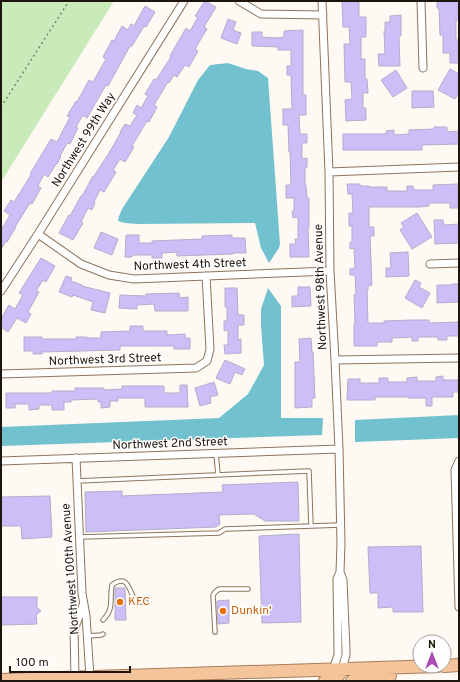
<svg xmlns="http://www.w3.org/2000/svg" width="460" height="682" font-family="Overpass,sans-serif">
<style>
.green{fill:#c8ebb9}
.water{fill:#72c1cf}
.building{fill:#ccbff8;stroke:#b3adcb}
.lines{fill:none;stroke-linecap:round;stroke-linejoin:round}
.service-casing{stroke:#8b745e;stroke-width:5.5}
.minor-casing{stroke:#8b745e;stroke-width:9}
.trunk-casing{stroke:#a87e59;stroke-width:14}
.path{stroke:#857e76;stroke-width:1.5;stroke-dasharray:2 3;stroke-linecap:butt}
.service{stroke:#fff;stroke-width:3.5}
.minor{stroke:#fff;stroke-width:7}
.trunk{stroke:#f4c49b;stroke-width:12}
.food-dot{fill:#e8710a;stroke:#fff;stroke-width:1.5}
.labels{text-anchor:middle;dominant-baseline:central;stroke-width:3;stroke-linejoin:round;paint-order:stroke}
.street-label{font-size:12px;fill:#1e150c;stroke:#fff}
.food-label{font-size:12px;fill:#c56008;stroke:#fff;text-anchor:start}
</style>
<rect width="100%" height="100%" fill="#fff9f4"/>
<path class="green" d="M1,1H114L1,182Z"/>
<path class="water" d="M228,63L246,69L258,71L268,78L280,244L279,248L269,263L261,248L255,223L137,224L125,223L118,221L119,216L122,209L169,137L198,80L210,65Z
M268,288L281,306V418H323L322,435L1,446V427L219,418L248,394L264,365L261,326V309Z
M459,415V438L355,442V420Z"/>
<path class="building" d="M205,1L216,7L204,27L207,29L195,49L198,51L189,67L185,65L177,77L174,75L169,83L168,82L154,105L157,107L149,122L147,121L132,146L134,147L125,162L120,159L113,170L116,172L104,192L100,190L94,202L95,203L92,210L88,208L81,222L83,223L73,240L59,233L69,215L70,216L81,196H82L93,176H94L109,153L121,132H120L125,124L130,126L137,115L133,113L137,105L141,108L148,96L145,94L154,79L156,80L171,57L170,56L186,28L190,31L198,17L195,16Z
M342,1H359V17H366V37H361V59H365V79H367L368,93H363V108H366V120L346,121L345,100L352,99L351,82H345L344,44H350L349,27H343Z
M437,1H458L459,20H456V40H459V63H450V53H443V35H440L439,8H437Z
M145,6L155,12L146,27L144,26L132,46H130L108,86L106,85L87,118L83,115L76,127L78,128L70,144L67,143L60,156L61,157L57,164H56L48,177L44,174L38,186L41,188L32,204L30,203L15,227H16L7,242L6,241L1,249V230L10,215L4,211L11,200L14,202L31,175L30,174L51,139L57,142L70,117L67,116L76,101L77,102L89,80L93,82L106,59L103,57L112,40L114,41L122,26L128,30L131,24L134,26Z
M401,15V36H399L400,66H379L378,54H385L384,31H385V22H390V16Z
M228,19L236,22L233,30L241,33L237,44L221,38Z
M303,30V95H306V115H299L300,134H307V143H302V159L307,158V167L305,168V185H306L307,198H309V228H308L309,257H290V244H296L295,239H298V217L293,218L292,211H294V198H286V185H291L290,152H289L288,125H283V109H292L291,75H287V66H291V50H278V47L252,46V32H262V37L277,38L284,37V31Z
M450,69L459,74V92L455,99L438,90Z
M396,70L407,88L393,97L381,80Z
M412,91H433L434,107L412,108Z
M434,127H447V132L459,131V144L422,145V150H343V134H386V131L394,130V135L409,134V130L434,129Z
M347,184H360V186H369V187H387V191H407V186H413L414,190H433V185L458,184V208H450V203H429V206L420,207H369V227H374V236H370L372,285L368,286V290H367L368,323H384V321L412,320H429V323L459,322V336H447V340H438V337H418V341H412V337L392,338V342H377V346H354V324H355L354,295L356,294L355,275H350V269L355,268L354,248L350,249V242H352V226H349V213H353L352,194H348Z
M417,213L432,237L412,249L400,230L404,227L401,223Z
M434,220H443L444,225L459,224V243L435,244Z
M101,232L118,239L112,255L94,248Z
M126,235H139V243H152V241L202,239V236L232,235V238H245L246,253H233V254L177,256V252L162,253V258H152V255H132V257H125Z
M408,252L409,276L386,277V268H391L390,253Z
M41,258L55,266L46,282L43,280L36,291L39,292L28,312L31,314L26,323L17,318L8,332L1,327V319L9,305L15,309L23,295L19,293Z
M66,276L72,278L71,281L82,285V286L110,293L105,313L91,310L93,302L73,295L72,297L59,292Z
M415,280L421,283L419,287L430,293L422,308L405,298Z
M452,284H459V302L437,303V285H452Z
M298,287H310L311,306L292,307V296H298Z
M225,288H237L238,315H244V325H238V340L241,339V353L225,354L224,345H228V330L224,331V321H227V307H225Z
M179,293L180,298L188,297V311H155L154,304L137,305V309L119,308L120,295L146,296V294Z
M130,326H143V331H167V335L185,334V338H190V349H174V346H120V350L42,352V354H33V351H24V337H42V339H76V337H87V338H101V332L130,331Z
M311,338L312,352H313L315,398H312V407L295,408V362H300L299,339Z
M225,360L245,369L242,375L235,372L230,384L216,378Z
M443,376V380H458V392H453V397H432V406H426V398H408V397H375V400H347L348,379H360V383H379V378H388V382H407V378L417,377V381H436V377Z
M214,382L218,395L210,397L211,403L200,406L195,388Z
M180,385H187L188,407H145V398H118V401H110V407L101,408V402H98V399L71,400V402H64V410H52V405H39V409L29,410V404H15V408H6V393H52V391H75V388H104V390L122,389V386H164V393H180Z
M298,482L299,521H265L254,514L219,515L220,524L216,527L86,532L85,492L122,491V496L223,492L222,485Z
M50,496L52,537L22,539L21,526H1V497Z
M299,534L301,622L262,623L259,536Z
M421,546L423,612H393V607L378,608V593H370L368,547Z
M115,588H125L126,620H115Z
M1,597H37V607L41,611L36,615L37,624L1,625Z
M229,600V623L218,624L217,601Z"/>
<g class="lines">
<defs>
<path id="service" d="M216,453L218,475
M77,481L309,471L311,526
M80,537L219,533L225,529L340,525
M103,620C115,607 109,601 112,585C127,574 129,588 134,599L138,602H146
M215,632L213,595C215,592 216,590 220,589H248
M87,636L101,635L103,634"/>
<path id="minor" d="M239,1L261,14L323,15
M322,1L329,172L330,271L335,360L339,449L341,543L340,572L343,580L346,650V655L342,669
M421,1L423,68
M329,172L459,167
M38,234L81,264L109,275L134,279L330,271
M430,264L459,263
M1,291L38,234L184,1
M335,360L459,358
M1,374L196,368L207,361L210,349L206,276
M76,458L82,593L86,616L90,677
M1,461L339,449
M459,461L455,470L459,607
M333,670L338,655V651L337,579L340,572
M75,678L74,630L83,605"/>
<path id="trunk" d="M444,666L459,665
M1,680L438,666
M325,681C335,679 338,678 342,669
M352,681L358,678L390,676"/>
</defs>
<use href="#service" class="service-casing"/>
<use href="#minor" class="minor-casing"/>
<use href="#trunk" class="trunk-casing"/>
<path class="path" d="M1,107L69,1"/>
<use href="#service" class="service"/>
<use href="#minor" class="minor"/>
<use href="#trunk" class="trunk"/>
</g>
<g class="food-dot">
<circle cx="120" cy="602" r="4"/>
<circle cx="223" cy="611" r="4"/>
</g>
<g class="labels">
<g class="street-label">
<text transform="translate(84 140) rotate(-58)">Northwest 99th Way</text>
<text transform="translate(190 265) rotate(-2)">Northwest 4th Street</text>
<text transform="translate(321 287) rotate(-92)">Northwest 98th Avenue</text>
<text transform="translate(105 360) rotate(-2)">Northwest 3rd Street</text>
<text transform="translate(170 444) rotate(-2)">Northwest 2nd Street</text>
<text transform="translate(71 569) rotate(-94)">Northwest 100th Avenue</text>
</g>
<g class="food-label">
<text x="128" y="602">KFC</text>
<text x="231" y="611">Dunkin'</text>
</g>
</g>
<rect width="460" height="682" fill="none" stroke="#1e150c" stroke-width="4"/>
<g transform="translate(432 654)"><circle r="19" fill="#ffffff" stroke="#a5a19e"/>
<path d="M0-3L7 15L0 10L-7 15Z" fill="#ac4eb8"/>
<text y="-6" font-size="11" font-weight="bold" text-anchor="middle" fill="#1e150c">N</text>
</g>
<path d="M10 666v6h120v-6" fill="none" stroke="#1e150c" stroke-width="2"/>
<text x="16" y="666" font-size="12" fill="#1e150c" stroke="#ffffff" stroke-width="3" paint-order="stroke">100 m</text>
</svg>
